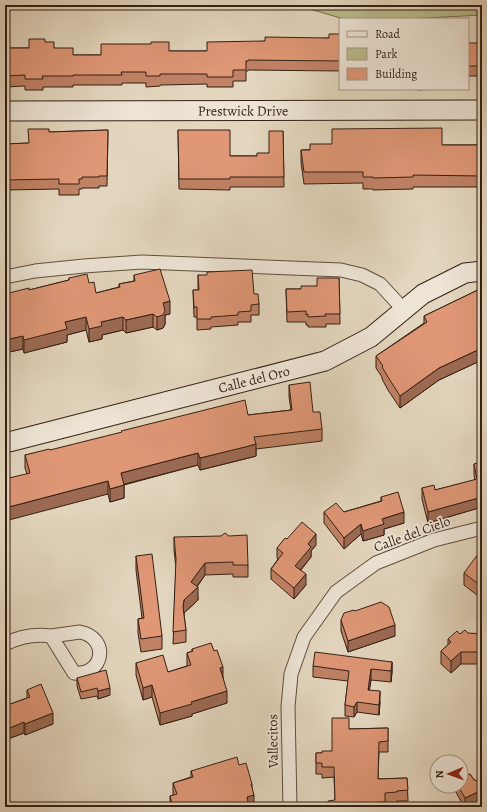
<svg xmlns="http://www.w3.org/2000/svg" width="487" height="812" font-family="Alegreya,serif">
<style>
.green{fill:#babc8c;stroke:#776e50}
.lines{fill:none;stroke-linecap:round;stroke-linejoin:round}
.street-casing{stroke:#604d3f;stroke-width:15}
.secondary-casing{stroke:#341f15;stroke-width:21}
.street{stroke:#ede4d5;stroke-width:13}
.secondary{stroke:#ede4d5;stroke-width:19}
.wall{fill:#c08265;stroke:#341f15}
.shaded-wall{fill:#9c6a53;stroke:#341f15}
.building{fill:#df9776;stroke:#341f15}
.labels{text-anchor:middle;dominant-baseline:central;stroke-width:3.5;stroke-linejoin:round;paint-order:stroke}
.street-label{font-size:14px;fill:#341f15;stroke:#ede4d5}
</style>
<rect width="100%" height="100%" fill="#e3d6be"/>
<filter id="stains"><feTurbulence type="fractalNoise" baseFrequency=".005" numOctaves="4"/><feColorMatrix values="0 0 0 0 .2 0 0 0 0 .09 0 0 0 0 .02 0 0 0 .5 -.17"/></filter>
<radialGradient id="worn" r=".72"><stop offset=".6" stop-color="#630" stop-opacity="0"/><stop offset="1" stop-color="#630" stop-opacity=".3"/></radialGradient>
<path class="green" d="M296,5H482V15L407,19H344Z"/>
<g class="lines">
<defs>
<path id="street" d="M5,277L35,271L84,266L142,262L341,270L362,275L380,284L404,310
M80,632C110,638 104,676 74,673L51,636Z
M5,644C19,637 35,634 51,636
M290,807L288,707L291,674L304,637L336,592L376,563L434,540L482,528"/>
<g id="secondary">
<path id="s1" d="M5,111L482,110"/>
<path id="s2" d="M5,443L325,361L371,337L423,294L465,273L482,271"/>
</g>
</defs>
<use href="#street" class="street-casing"/>
<use href="#secondary" class="secondary-casing"/>
<use href="#street" class="street"/>
<use href="#secondary" class="secondary"/>
</g>
<path class="wall" d="M340,34V71L248,70V71H246V81H233V87H207V84L160,85V86L146,87V83H122V85H73V87H43V90H25V86L5,87V48H29L45,42L54,48L73,55H101L169,51H207L265,41L329,38Z
M468,43L482,45V76H468Z
M418,89H437L418,90Z
M108,130L107,186H99V188H82V189H79V195H59V189L5,190V144L29,143L49,132Z
M178,130L230,156H257L269,153L283,131L284,187H230V190L179,189Z
M482,133V193H481V187H413V189L373,190V189H363V183L304,184L301,162V150L442,145H479Z
M134,275L170,314L165,315V324L163,328L157,330L153,327L126,333L123,330L102,335V339L89,342L86,330L67,335V342L24,353L23,349L5,353V294L29,290L69,280V278L89,283L96,293L119,287V284L134,281Z
M198,275L254,294L259,304V315H251V322H238V325L211,327V329L197,330V317H194L193,290H198Z
M339,278L340,324H326V327H308V325H306V322H287L286,289H301L317,286Z
M482,288V360L439,380L400,408L388,390L382,379V377L376,368V356L424,323V316Z
M289,385L313,412L322,429V441L256,449V456L245,459L200,470L198,465L124,485V498L110,502L108,494L27,474L25,468V455L248,415L291,410L289,397Z
M482,462V507L428,523L422,499V488L435,490L475,480L474,475V464Z
M381,497L404,523L384,529V535L363,541L361,534L344,549L324,523V512H344L381,501Z
M174,537L248,565V577H233V574L205,575L197,587L198,600L184,613V615L186,630V642L173,644L176,568L174,550Z
M287,539L316,545L311,551V557L301,570L306,585L294,599L271,579V569L278,559L277,558V548Z
M136,556L162,636V649L141,652L138,633V619L142,618L136,570Z
M482,557V599L464,585V573Z
M355,611L395,636L348,652L341,631V620Z
M460,634H482V664H461L451,673L441,664V651L448,645V639Z
M192,649L223,677L227,703L192,714V716L160,725L152,697L143,700L136,675V663L168,672L187,666V653L192,651Z
M392,662V672L391,682L371,680L369,690L380,702L379,715L357,712L354,717L345,716V705L348,681L313,677V666Z
M77,678L110,695L98,699L97,696L81,699L77,686Z
M27,690L53,724L25,735L24,733L5,740V706L27,698Z
M388,728V752H379L378,779L407,778L408,801H397V803H385V807H328L335,800L334,777L322,778V774H316V753H322L332,751L349,729Z
M239,765L252,789L254,807H170V796L173,795V783L191,777V771Z
M470,774L474,780L482,782V807H477L478,803L468,807H464L456,792V786H461V779Z"/>
<path class="shaded-wall" d="M170,301V314L165,315V324L163,328L157,330V317L163,303Z
M153,314V327L126,333V320Z
M86,317V330L67,335V342L24,353V340L65,322Z
M123,317V330L102,335V339L89,342V329L101,322Z
M23,336V349L5,353V340Z
M482,348V360L439,380L400,408V396L439,368Z
M256,444V456L200,470V458Z
M198,453V465L121,485V473Z
M108,481V494L5,521V508Z
M124,485V498L110,502V489Z
M482,497V507L428,523V512Z
M404,512V523L384,529V535L363,541V531L382,519Z
M361,524V534L344,549V538Z
M316,534V545L311,551V557L295,576V566L308,544Z
M205,563V575L192,593L198,587V600L184,613L183,620V607L184,600L191,582Z
M306,574V585L294,599V588Z
M395,625V636L348,652V641Z
M461,652V664L451,673V661Z
M392,662V672L391,682V671Z
M223,667V679L220,668Z
M371,669V680L368,700V690Z
M152,685V697L143,700V688Z
M110,688V695L98,699V691Z
M227,691V703L192,714V716L160,725V713L191,702Z
M380,691V702L379,715V705Z
M357,702V712L354,717V707Z
M53,713V724L25,735V724Z
M24,722V733L5,740V730Z
M251,784H252V795H254V807H247V797Z
M482,790V801L468,807H465V798Z
M195,802V807H180Z"/>
<path class="building" d="M329,34H340V61L248,60V61H246V70H233V77H207V74H160V76H146V72H121L122,75H73V76H42L43,79H25V75L5,76V48H29V39H45V42H54V48H73V55H101V44H151V42H169V51H207V42L265,41V37L329,38Z
M468,43H481V45H482V66H468Z
M442,128V145H479L482,133V182H481V176L413,175V177L373,178V177H363V172H304L301,150H310V144H332V129Z
M28,129H49V132L108,130L107,176H99V177H82V179H79V184H59V179L5,180V144L29,143Z
M178,130H230V156H257V153H269V131H283L284,177H230V179H179Z
M160,269L170,301L163,303L165,311L163,315L157,317L153,314L126,320L123,317L101,322L102,326L89,329L86,317L65,322L67,329L24,340L23,336L5,340V319L7,318L5,310V294L29,288V290L69,280V278L87,274L89,283L94,282L96,293L120,287L119,284L135,281L134,275Z
M252,270L254,294H258L259,304L251,305V311L238,312V315L211,317V319H197V307H194L193,290H199L198,275H207V272Z
M317,278H339L340,314H325L326,316L308,317V314L306,315V311L287,312L286,289H301V286H317Z
M482,288V348L439,368L400,396L388,377L382,367L383,366L376,356L427,322L424,316Z
M310,382L313,412H320L322,429L254,437L256,444L245,447L200,458L198,453L121,473L124,485L110,489L108,481L5,508V479L30,473L25,455L49,449L50,450L122,432L121,431L245,400L248,415L292,410L289,385Z
M482,462V497L428,512L422,488L434,485L435,490L477,479L474,464Z
M398,492L404,512L382,519L384,524L363,531L361,524L344,538L324,512L336,503L344,512L382,501L381,497Z
M302,522L316,534L308,544L311,547L295,566L306,574L294,588L271,569L283,553L277,548L285,538L287,539Z
M225,533L229,536L247,535L248,565H233V562L205,563L191,582L198,587L184,600L183,607L186,630L173,632L176,559L174,537L221,536Z
M152,554L162,636L141,639L138,619L144,618L136,556Z
M478,554L482,557V587L464,573Z
M381,602L389,607L395,625L348,641L341,620L344,613L354,610L355,611Z
M465,630L468,633L482,634V652H461L451,661L441,651L451,642L448,639L457,631L460,634Z
M211,643L214,651L217,650L223,667L220,668L227,691L191,702L192,704L160,713L152,685L143,688L136,663L163,655L168,672L191,665L187,653L193,651L192,649Z
M315,652L392,662L391,671L371,669L368,690L380,691L379,705L357,702L354,707L345,705L349,671L313,666Z
M106,670L110,688L98,691L97,688L81,692L77,678Z
M41,684L53,713L25,724L24,722L5,730V706L30,697L27,690Z
M332,718H349V729L388,728V741L379,742L378,779L407,778L408,790L397,791V792L385,793V802L366,803V807H328V801L335,800L334,767H322V763H316V753H322V751H332Z
M237,757L239,765L246,763L252,784H251L254,795L247,797L249,807H197L195,802L180,807H173L170,796L177,794L173,783L193,777L191,771Z
M470,774L474,780L482,782V790L465,798L458,786H461V779Z
M482,790V807L477,805Z"/>
<g class="labels">
<g class="street-label">
<text stroke="none"><textPath href="#s1" startOffset="238">Prestwick Drive</textPath></text>
<text stroke="none"><textPath href="#s2" startOffset="257">Calle del Oro</textPath></text>
<text transform="translate(412 534) rotate(-20)">Calle del Cielo</text>
<text transform="translate(273 741) rotate(-91)">Vallecitos</text>
</g>
</g>
<rect width="487" height="812" fill="none" stroke="#e3d6be" stroke-width="20"/>
<rect x="6" y="6" width="475" height="800" fill="none" stroke="#341f15" stroke-width="2"/>
<rect x="10" y="10" width="467" height="792" fill="none" stroke="#341f15"/>
<rect x="339" y="18" width="130" height="72" fill="#ede4d5" stroke="#a39588"/>
<rect x="347" y="31" width="20" height="6" fill="#ede4d5" stroke="#a39588"/>
<text x="375" y="38" font-size="12" fill="#341f15">Road</text>
<rect x="347" y="48" width="20" height="12" fill="#babc8c" stroke="#a39588"/>
<text x="375" y="58" font-size="12" fill="#341f15">Park</text>
<rect x="347" y="68" width="20" height="12" fill="#df9776" stroke="#a39588"/>
<text x="375" y="78" font-size="12" fill="#341f15">Building</text>
<g transform="translate(449 774) rotate(268)"><circle r="19" fill="#ede4d5" stroke="#a39588"/>
<path d="M0-3L7 15L0 10L-7 15Z" fill="#8f2418"/>
<text y="-6" font-size="11" font-weight="bold" text-anchor="middle" fill="#341f15">N</text>
</g>
<rect width="100%" height="100%" filter="url(#stains)"/>
<rect width="100%" height="100%" fill="url(#worn)"/>
</svg>
